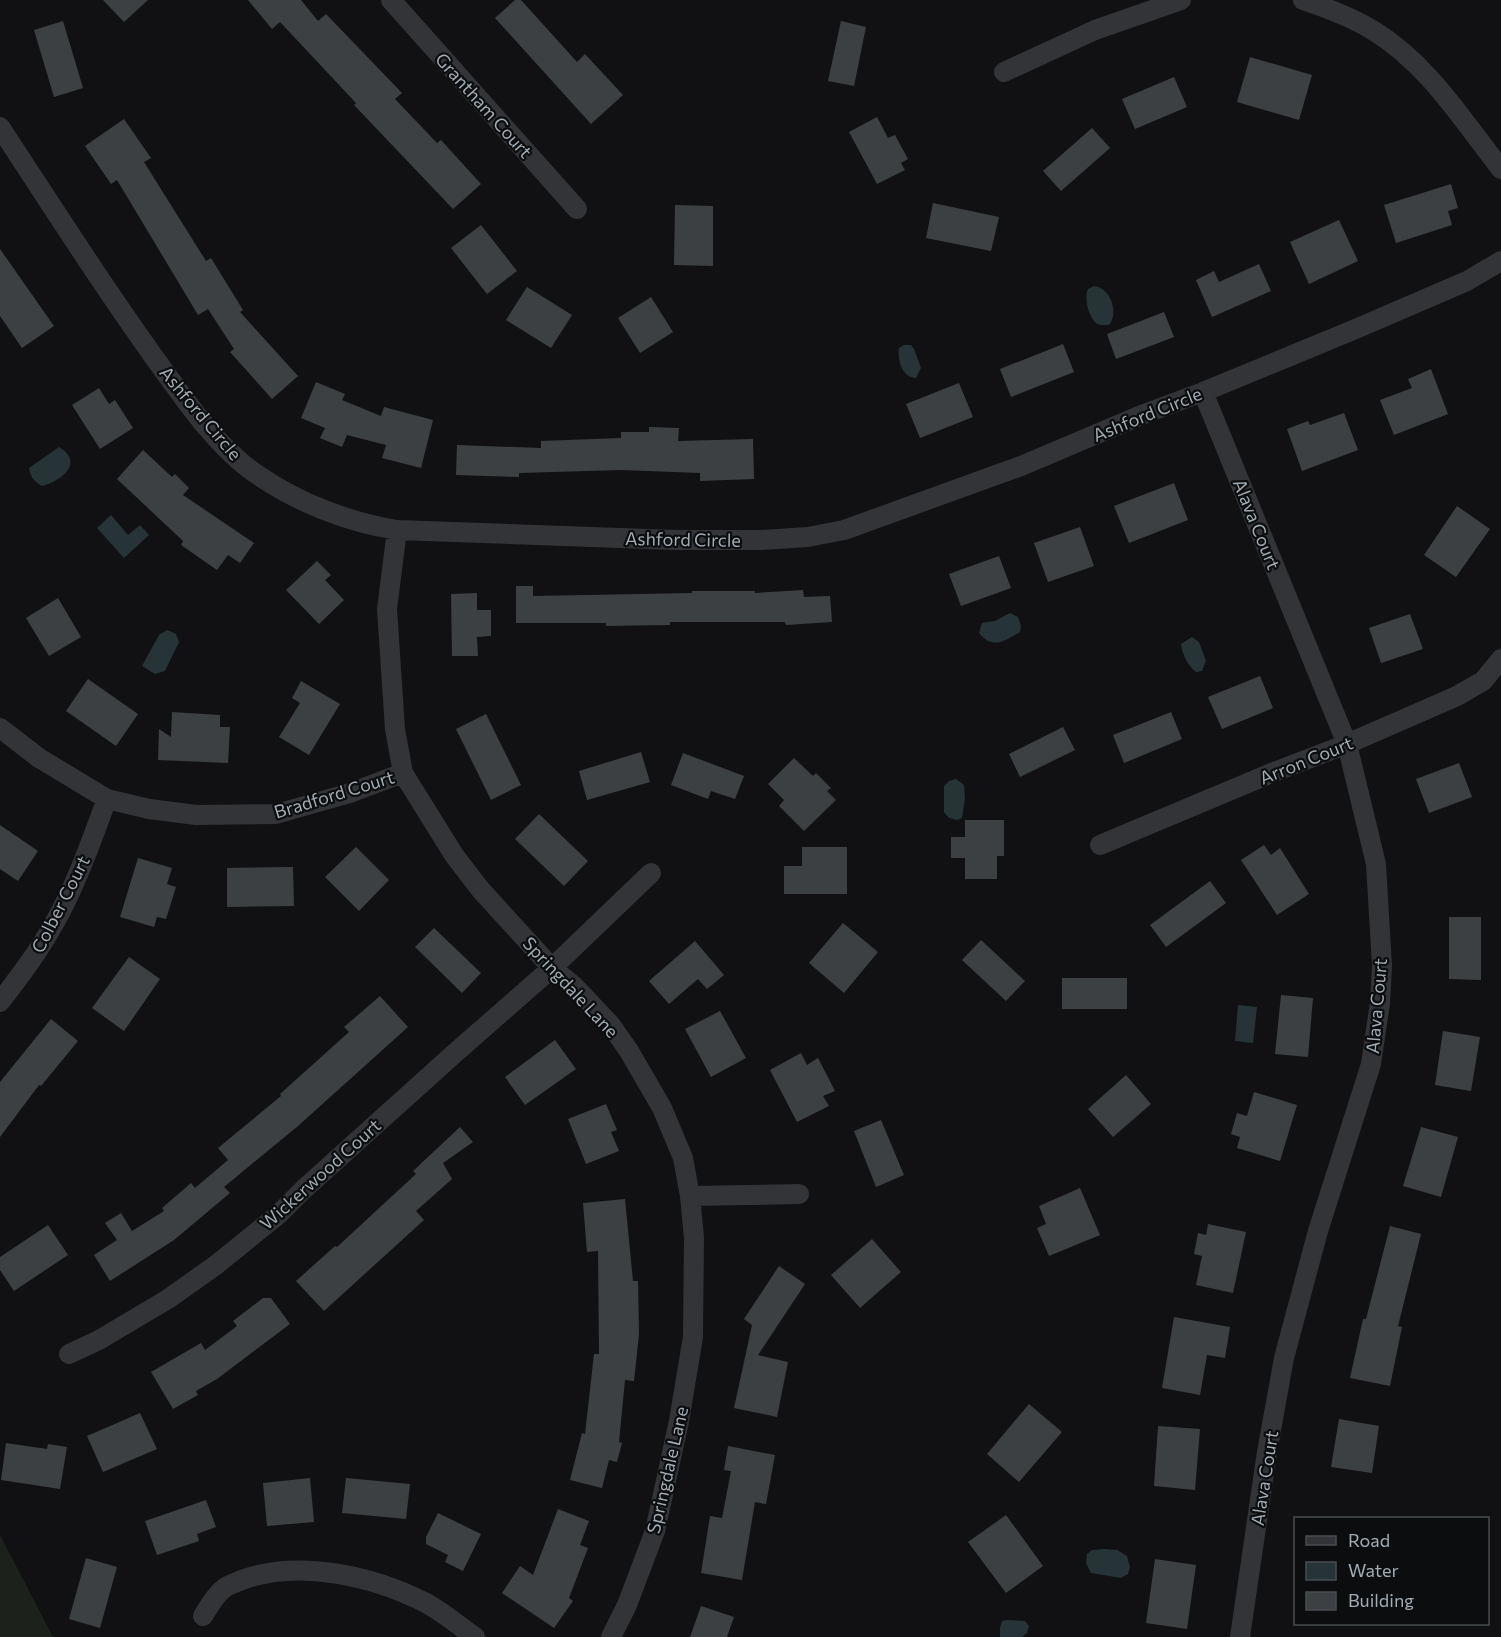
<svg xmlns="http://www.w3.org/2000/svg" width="1501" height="1637" font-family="Commissioner,sans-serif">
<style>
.green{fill:#1c221b}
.water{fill:#273437}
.building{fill:#3d4043}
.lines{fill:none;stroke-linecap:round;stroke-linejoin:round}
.street{stroke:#323438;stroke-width:20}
.labels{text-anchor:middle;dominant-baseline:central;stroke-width:4.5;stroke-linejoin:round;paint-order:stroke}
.street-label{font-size:18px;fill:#a2acb4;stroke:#0c0d0e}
</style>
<rect width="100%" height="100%" fill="#111113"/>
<path class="green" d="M0,1535L53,1637H0Z"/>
<path class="water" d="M1094,286C1111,288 1119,313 1109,325C1104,325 1098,326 1095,322C1088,314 1084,298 1088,289Z
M904,345H911L914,349L921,368L916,378C902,378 897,359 899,348Z
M59,447C85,463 61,481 42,486C33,480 31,478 29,468Z
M111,515L128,535L140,525L149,535L124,558L97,528Z
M1010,613L1018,617L1021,626L1020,632C1004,641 993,650 979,633L982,623L995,621Z
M167,630L176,634L179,642L165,671L155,674L142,666L159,635Z
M1192,637L1199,642L1206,661L1202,671L1196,672C1188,666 1182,654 1181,644Z
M956,779L964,785L965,798L962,818L957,820L949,818L944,812V786L949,781Z
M1238,1005L1257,1007L1253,1043L1235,1041Z
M1105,1549L1117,1550L1127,1556L1130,1567L1128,1574L1121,1578L1091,1573L1086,1563L1087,1554L1092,1550Z
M1007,1620L1025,1621L1029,1626L1027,1633L1022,1637H1000V1628L1002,1621Z"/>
<path class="building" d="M103,0H148L124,22Z
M248,0H301L318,21L326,14L402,93L395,99L437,143L441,140L481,184L453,209L354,105L356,103L280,22L272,29Z
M515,0H521L577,62L585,54L623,95L591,124L495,18Z
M63,21L83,88L54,97L34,30Z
M841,21L866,27L854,86L828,81Z
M1250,57L1312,75L1299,120L1237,102Z
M1174,77L1187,107L1135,129L1122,99Z
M877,117L888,138L895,135L908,159L901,163L905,170L877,184L849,132Z
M124,119L151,158L144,162L206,261L211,258L243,310L240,312L298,376L272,399L230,352L234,349L208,309L198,315L117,180L111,184L85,146Z
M1092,128L1110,148L1061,191L1043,171Z
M1451,184L1458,208L1448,211L1452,225L1396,243L1384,205Z
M933,203L999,217L991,251L926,238Z
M675,205L713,206V266L674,265Z
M1339,220L1358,261L1309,284L1290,242Z
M481,225L517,271L487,294L451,248Z
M0,249L54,326L22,348L0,316Z
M1259,264L1271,291L1212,317L1196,280L1214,271L1219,282Z
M527,287L572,315L551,348L506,320Z
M651,297L673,332L640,353L618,318Z
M1164,312L1174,337L1116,359L1107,334Z
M1063,344L1074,372L1011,397L1000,369Z
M1431,369L1448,414L1394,435L1380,400L1412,388L1408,379Z
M316,382L345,394L342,400L381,416L384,407L433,420L421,468L382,458L386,445L347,435L342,447L320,438L325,428L301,418Z
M959,383L973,417L920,438L906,404Z
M99,388L109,404L115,400L133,428L100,449L72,405Z
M1344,413L1358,450L1302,471L1287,429L1308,421L1310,425Z
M649,427L679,428L678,441L753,439L754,479L700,481V473L621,470L519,473V477L456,475L457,445L541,448V441L621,438V432H649Z
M143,450L172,477L175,474L189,488L183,495L254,543L240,563L228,555L217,570L181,545L183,541L117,479Z
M1174,483L1188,520L1129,543L1114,506Z
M1457,506L1490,529L1456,577L1424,555Z
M1080,527L1094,566L1048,582L1034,543Z
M999,556L1011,588L961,606L949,574Z
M317,561L331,575L325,580L344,600L319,624L286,590Z
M516,586H533V596L692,593V591H755V593L803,590L804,597L830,596L832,622L786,625L785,622H670V625L606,626V623H516Z
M477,593V610H491V636L477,637L478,656H452L451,594Z
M58,598L81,637L49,656L26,618Z
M1410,614L1423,649L1381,663L1369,628Z
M1260,676L1273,708L1222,729L1208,697Z
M88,679L138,714L116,746L66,711Z
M301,681L340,704L309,755L279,737L300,703L292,698Z
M172,712L220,715V727H230L228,763L158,760L159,729L171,737Z
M1171,712L1182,739L1124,763L1113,735Z
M486,714L521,785L491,800L456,729Z
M1063,727L1075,750L1020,777L1009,754Z
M641,752L650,782L587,800L579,771Z
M683,753L744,776L735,799L711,791L708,799L671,785Z
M794,758L813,776L816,773L831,788L827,791L836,800L804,831L779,806L784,800L768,784Z
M1459,763L1472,797L1429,813L1416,779Z
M539,814L588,861L564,886L515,839Z
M965,820H1004V856H997V879H965V858H951V837H965Z
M0,825L38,851L18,881L0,869Z
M1264,845L1271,855L1280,848L1309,894L1277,915L1241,860Z
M356,847L389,880L359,911L325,877Z
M802,847H847V894H784V866H802Z
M138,858L172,868L167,884L176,887L166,919L157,917L154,927L120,917Z
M293,867L294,906L227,907V868Z
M1210,881L1226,903L1166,947L1150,925Z
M1449,917H1481V980L1449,979Z
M843,923L878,952L844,993L809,963Z
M434,928L481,973L462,993L415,947Z
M981,940L1025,981L1006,1001L962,960Z
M695,941L724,975L707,989L698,979L669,1004L649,981Z
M129,957L160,979L124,1031L92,1008Z
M1062,978H1127V1009H1062Z
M1281,995L1313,998L1308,1057L1275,1054Z
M380,996L408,1027L298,1126L224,1187L230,1193L174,1240L110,1281L94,1255L117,1240L105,1223L121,1213L132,1231L164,1211L162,1208L191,1183L195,1188L228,1160L218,1148L281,1096L280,1094L349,1032L344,1027Z
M720,1011L746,1058L711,1077L685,1029Z
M51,1019L78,1041L41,1086L39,1085L0,1137V1082Z
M1443,1031L1480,1037L1471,1091L1435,1085Z
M555,1040L576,1069L525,1105L505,1077Z
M801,1053L807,1065L818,1058L835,1091L823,1096L829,1106L797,1122L770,1070Z
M1126,1075L1151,1104L1113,1137L1088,1109Z
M1254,1092L1297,1105L1280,1161L1237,1148L1240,1137L1231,1134L1237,1113L1247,1116Z
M606,1104L617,1130L611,1132L619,1151L586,1164L568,1119Z
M881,1120L904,1175L876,1187L854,1131Z
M460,1127L473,1142L443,1163L452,1179L416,1211L424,1220L324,1311L296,1281L335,1246L337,1247L416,1174L413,1171Z
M1421,1127L1458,1137L1441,1197L1403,1186Z
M1080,1188L1100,1235L1049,1256L1037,1228L1046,1224L1039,1206Z
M625,1199L633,1281H638L639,1334L634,1381L625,1380L619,1442L622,1443L617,1462L609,1460L602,1488L570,1480L582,1433L585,1434L594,1354H599L598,1251L587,1252L583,1203Z
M1208,1224L1246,1232L1233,1293L1196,1285L1202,1256L1194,1254L1198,1233L1206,1235Z
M48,1225L68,1255L14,1291L0,1270V1257Z
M1390,1226L1421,1234L1398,1326L1402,1327L1390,1386L1350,1378L1363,1319H1366Z
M872,1239L901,1272L860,1308L831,1275Z
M779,1266L805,1284L758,1355L788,1362L777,1417L734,1408L752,1325L744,1319Z
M263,1298H271L290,1324L217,1379L196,1391L198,1395L173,1409L151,1372L201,1343L205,1350L237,1326L233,1321Z
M1174,1317L1230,1327L1225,1358L1207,1355L1200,1395L1162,1388Z
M1029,1404L1062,1432L1019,1482L987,1454Z
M140,1413L157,1449L103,1472L87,1436Z
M1339,1419L1379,1426L1372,1473L1331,1467Z
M1158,1426L1200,1429L1195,1490L1154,1486Z
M6,1443L47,1449L48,1444L67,1447L60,1489L1,1480Z
M728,1446L775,1455L766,1504L755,1502L742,1580L701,1573L710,1516L722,1518L731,1471L724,1470Z
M310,1478L314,1522L267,1526L263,1483Z
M346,1478L410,1484L406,1519L342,1513Z
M206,1500L216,1527L197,1534L199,1541L157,1555L145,1521Z
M558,1509L589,1521L580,1545L588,1548L569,1598L573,1601L554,1628L502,1593L520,1566L533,1575Z
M438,1513L481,1534L463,1571L445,1562L448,1555L426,1544V1537Z
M1006,1515L1043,1566L1006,1593L968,1542Z
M86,1558L117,1567L100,1628L69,1619Z
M1155,1559L1196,1565L1187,1629L1146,1623Z
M701,1606L734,1617L727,1637H690Z"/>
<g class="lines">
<path class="street" d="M391,0L577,209
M1303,0C1327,8 1352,17 1374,31C1428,64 1463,121 1501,169
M1004,72L1095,30L1181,0
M0,127C52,206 103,287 159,364C185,400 218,448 255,473C296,502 347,522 397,530L676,540H762L808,537L844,530L1021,466L1144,414L1203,392L1358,328L1467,281L1501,261
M1203,392L1347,744L1376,864L1382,966L1380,1003L1371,1064L1318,1231L1284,1358L1267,1452L1240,1637
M397,530L387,609L395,729L403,773L454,855L480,889L552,968L575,987L610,1024L629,1051L662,1108L683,1158L690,1196L694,1238L693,1337L679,1421L655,1531L627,1605L611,1637
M0,728L39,758L107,799L149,809L196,815L276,814L350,793L403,773
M1100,845L1274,772L1347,744L1457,696L1483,681L1501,659
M0,1002C20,976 39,951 55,922C77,883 91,841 107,799
M690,1196L799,1194
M69,1354L99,1340L168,1299L216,1265L279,1214L304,1189L455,1053L552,968L651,873
M203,1616C208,1608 214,1597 222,1590C227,1585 235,1583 242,1580C299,1559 373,1576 426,1603C443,1612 459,1626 475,1637"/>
</g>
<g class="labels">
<g class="street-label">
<text transform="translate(484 105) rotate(48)">Grantham Court</text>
<text transform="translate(201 413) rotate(50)">Ashford Circle</text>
<text transform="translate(1147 414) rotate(-22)">Ashford Circle</text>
<text transform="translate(1257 524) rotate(68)">Alava Court</text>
<text transform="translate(683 539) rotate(1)">Ashford Circle</text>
<text transform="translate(1306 760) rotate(-22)">Arron Court</text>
<text transform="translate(334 794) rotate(-17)">Bradford Court</text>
<text transform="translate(60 904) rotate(-63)">Colber Court</text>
<text transform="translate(571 987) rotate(47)">Springdale Lane</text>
<text transform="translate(1376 1006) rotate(-85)">Alava Court</text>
<text transform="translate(320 1174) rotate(-42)">Wickerwood Court</text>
<text transform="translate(667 1470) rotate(-77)">Springdale Lane</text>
<text transform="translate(1264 1478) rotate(-81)">Alava Court</text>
</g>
</g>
<rect x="1294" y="1517" width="195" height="108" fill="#0c0d0e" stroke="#484d50" stroke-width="1.5"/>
<rect x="1306" y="1536" width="30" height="9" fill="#323438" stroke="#484d50" stroke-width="1.5"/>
<text x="1348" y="1547" font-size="18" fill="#a2acb4">Road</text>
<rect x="1306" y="1562" width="30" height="18" fill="#273437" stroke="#484d50" stroke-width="1.5"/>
<text x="1348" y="1577" font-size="18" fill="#a2acb4">Water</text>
<rect x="1306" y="1592" width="30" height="18" fill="#3d4043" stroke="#484d50" stroke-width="1.5"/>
<text x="1348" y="1607" font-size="18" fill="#a2acb4">Building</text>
</svg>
